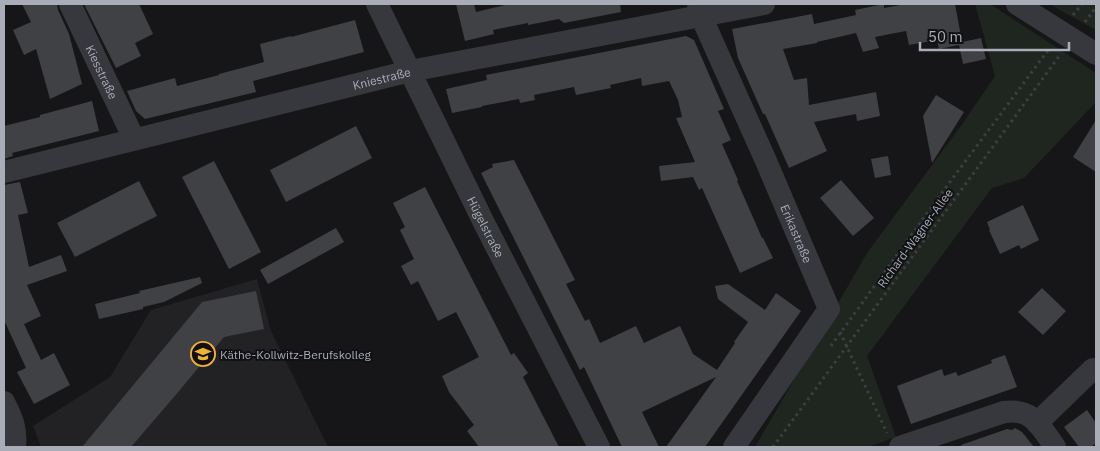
<svg xmlns="http://www.w3.org/2000/svg" width="1100" height="451" font-family="'IBM Plex Sans',sans-serif">
<style>
.built{fill:#222225}
.green{fill:#1e261f}
.building{fill:#404145}
.lines{fill:none;stroke-linecap:round;stroke-linejoin:round}
.path{stroke:#3d3f44;stroke-width:3;stroke-dasharray:2.5 4;stroke-linecap:butt}
.minor{stroke:#37383d;stroke-width:22}
.labels{text-anchor:middle;dominant-baseline:central;stroke-width:4;stroke-linejoin:round;paint-order:stroke}
.street-label{font-size:12px;fill:#a8adb8;stroke:#111113}
.poi-label{font-size:12px;fill:#a8adb8;stroke:#111113;text-anchor:start}
</style>
<rect width="100%" height="100%" fill="#161618"/>
<path class="built" d="M257,279L271,331L328,447H41L33,426L110,377L151,310Z"/>
<path class="green" d="M975,4H990L1096,73V102L1024,178L992,188L867,356L896,437L868,447H755L867,253L963,123L995,76Z
M1049,4H1096V30Z"/>
<path class="building" d="M22,4H57L58,10L69,34L82,84L50,99L36,49L24,55L13,30L31,22Z
M84,4H139L153,34L135,43L141,56L116,68Z
M456,4H474L476,12L509,4H620L621,12L564,23L559,19L528,25V23L493,30L494,34L465,41Z
M884,4V8L906,4H955L962,42L981,38L986,59L963,64L959,45L939,49L937,40L909,45L906,31L875,37L879,48L863,52L856,33L817,42V43L783,49L794,80L807,78L809,105L876,92L880,116L857,121L856,114L814,122L827,151L789,168L765,114H763L738,58L732,29L812,14L814,24L856,15L855,10Z
M355,20L364,52L253,81L256,92L145,119L136,111L127,91L175,78L177,86L219,75V74L264,62L260,44L291,36V37Z
M686,36L694,40L724,109L718,111L731,140L722,144L738,180L737,181L762,238H763L773,258L740,273L702,188L699,190L693,177L661,181L659,166L695,162L676,118L682,117L678,100L669,81L642,86L641,78L610,85L611,88L576,95L574,87L534,95L535,100L520,103L519,99L482,106V107L452,113L446,89L487,80L486,75Z
M936,95L964,112L932,163L923,116Z
M92,101L99,131L12,153L13,156L4,159V126L40,117V115Z
M1096,120V172L1073,157Z
M356,126L372,158L286,202L270,170Z
M888,156L891,175L875,178L871,159Z
M514,160L575,280L566,284L585,321L589,319L600,343L636,326L644,343L680,326L693,354L717,370L735,343L734,342L748,322L718,299L715,286L728,284L765,310L776,293L801,311L705,447H666L716,377L642,412L659,447H622L584,367L580,370L481,173L493,167L492,164Z
M214,161L261,252L229,269L182,177Z
M841,180L874,218L853,236L820,198Z
M139,181L157,216L75,257L57,223Z
M20,182L28,213L18,215L29,267L61,255L67,271L27,285L41,316L24,324L41,360L54,353L70,385L34,404L17,372L26,368L4,320V185Z
M425,187L511,355L514,353L528,373L523,377L559,447H479L467,431L474,425L449,392L442,376L479,357L456,312L438,321L418,281L411,285L401,266L414,259L400,230L405,227L393,203Z
M1023,205L1039,240L1021,249L1019,245L1000,254L989,230H990L987,222Z
M336,228L344,242L268,284L260,270Z
M200,277L202,283L164,302L143,307V309L99,319L95,304L140,293L139,291Z
M1042,288L1066,311L1043,335L1018,312Z
M256,291L264,329L224,337L174,397L131,447H82L202,302Z
M1005,355L1017,387L911,424L897,386L942,369L944,376L956,372L958,376L992,363L991,360Z
M1087,410L1096,423V443L1091,447H1079L1064,427Z
M1015,428L1022,432L1034,447H962L961,445L1007,429L1012,430Z"/>
<g class="lines">
<path class="path" d="M1073,15L1082,4
M1085,22L1096,7
M840,332L887,433
M831,346L941,194L1049,49
M773,447L1060,55"/>
<g class="minor">
<path id="s1" d="M70,4L134,139"/>
<path id="s2" d="M377,4L484,223L599,447"/>
<path id="s3" d="M698,4L701,16L766,161L829,309L734,447"/>
<path d="M1017,4L1096,54"/>
<path id="s4" d="M4,172L410,71L764,4"/>
<path d="M4,402C12,418 17,428 15,447"/>
<path d="M1037,423L1093,369"/>
<path d="M900,447L1004,412C1033,408 1040,426 1055,447"/>
</g>
</g>
<defs>
<symbol id="school-ring" viewBox="-11 -11 22 22"><circle r="9.5" fill="#111113" stroke="#f2b134" stroke-width="1.5"/><path d="M0-5L7-2L0 1L-7-2ZM-4 1L0 2.5L4 1V4Q0 6-4 4Z" fill="#f2b134"/></symbol>
</defs>
<g fill-rule="evenodd">
<use href="#school-ring" x="189" y="340" width="28" height="28"/>
</g>
<g class="labels">
<g class="street-label">
<text stroke="none"><textPath href="#s1" startOffset="75">Kiesstraße</textPath></text>
<text stroke="none"><textPath href="#s4" startOffset="389">Kniestraße</textPath></text>
<text stroke="none"><textPath href="#s2" startOffset="248">Hügelstraße</textPath></text>
<text stroke="none"><textPath href="#s3" startOffset="250">Erikastraße</textPath></text>
<text transform="translate(915 238) rotate(-54)">Richard-Wagner-Allee</text>
</g>
<g class="poi-label">
<text x="220" y="354">Käthe-Kollwitz-Berufskolleg</text>
</g>
</g>
<rect width="1100" height="451" fill="none" stroke="#a8adb8" stroke-width="10"/>
<path d="M920 42v8h149v-8" fill="none" stroke="#a8adb8" stroke-width="2.5"/>
<text x="928" y="42" font-size="15" fill="#a8adb8" stroke="#111113" stroke-width="4" paint-order="stroke">50 m</text>
</svg>
